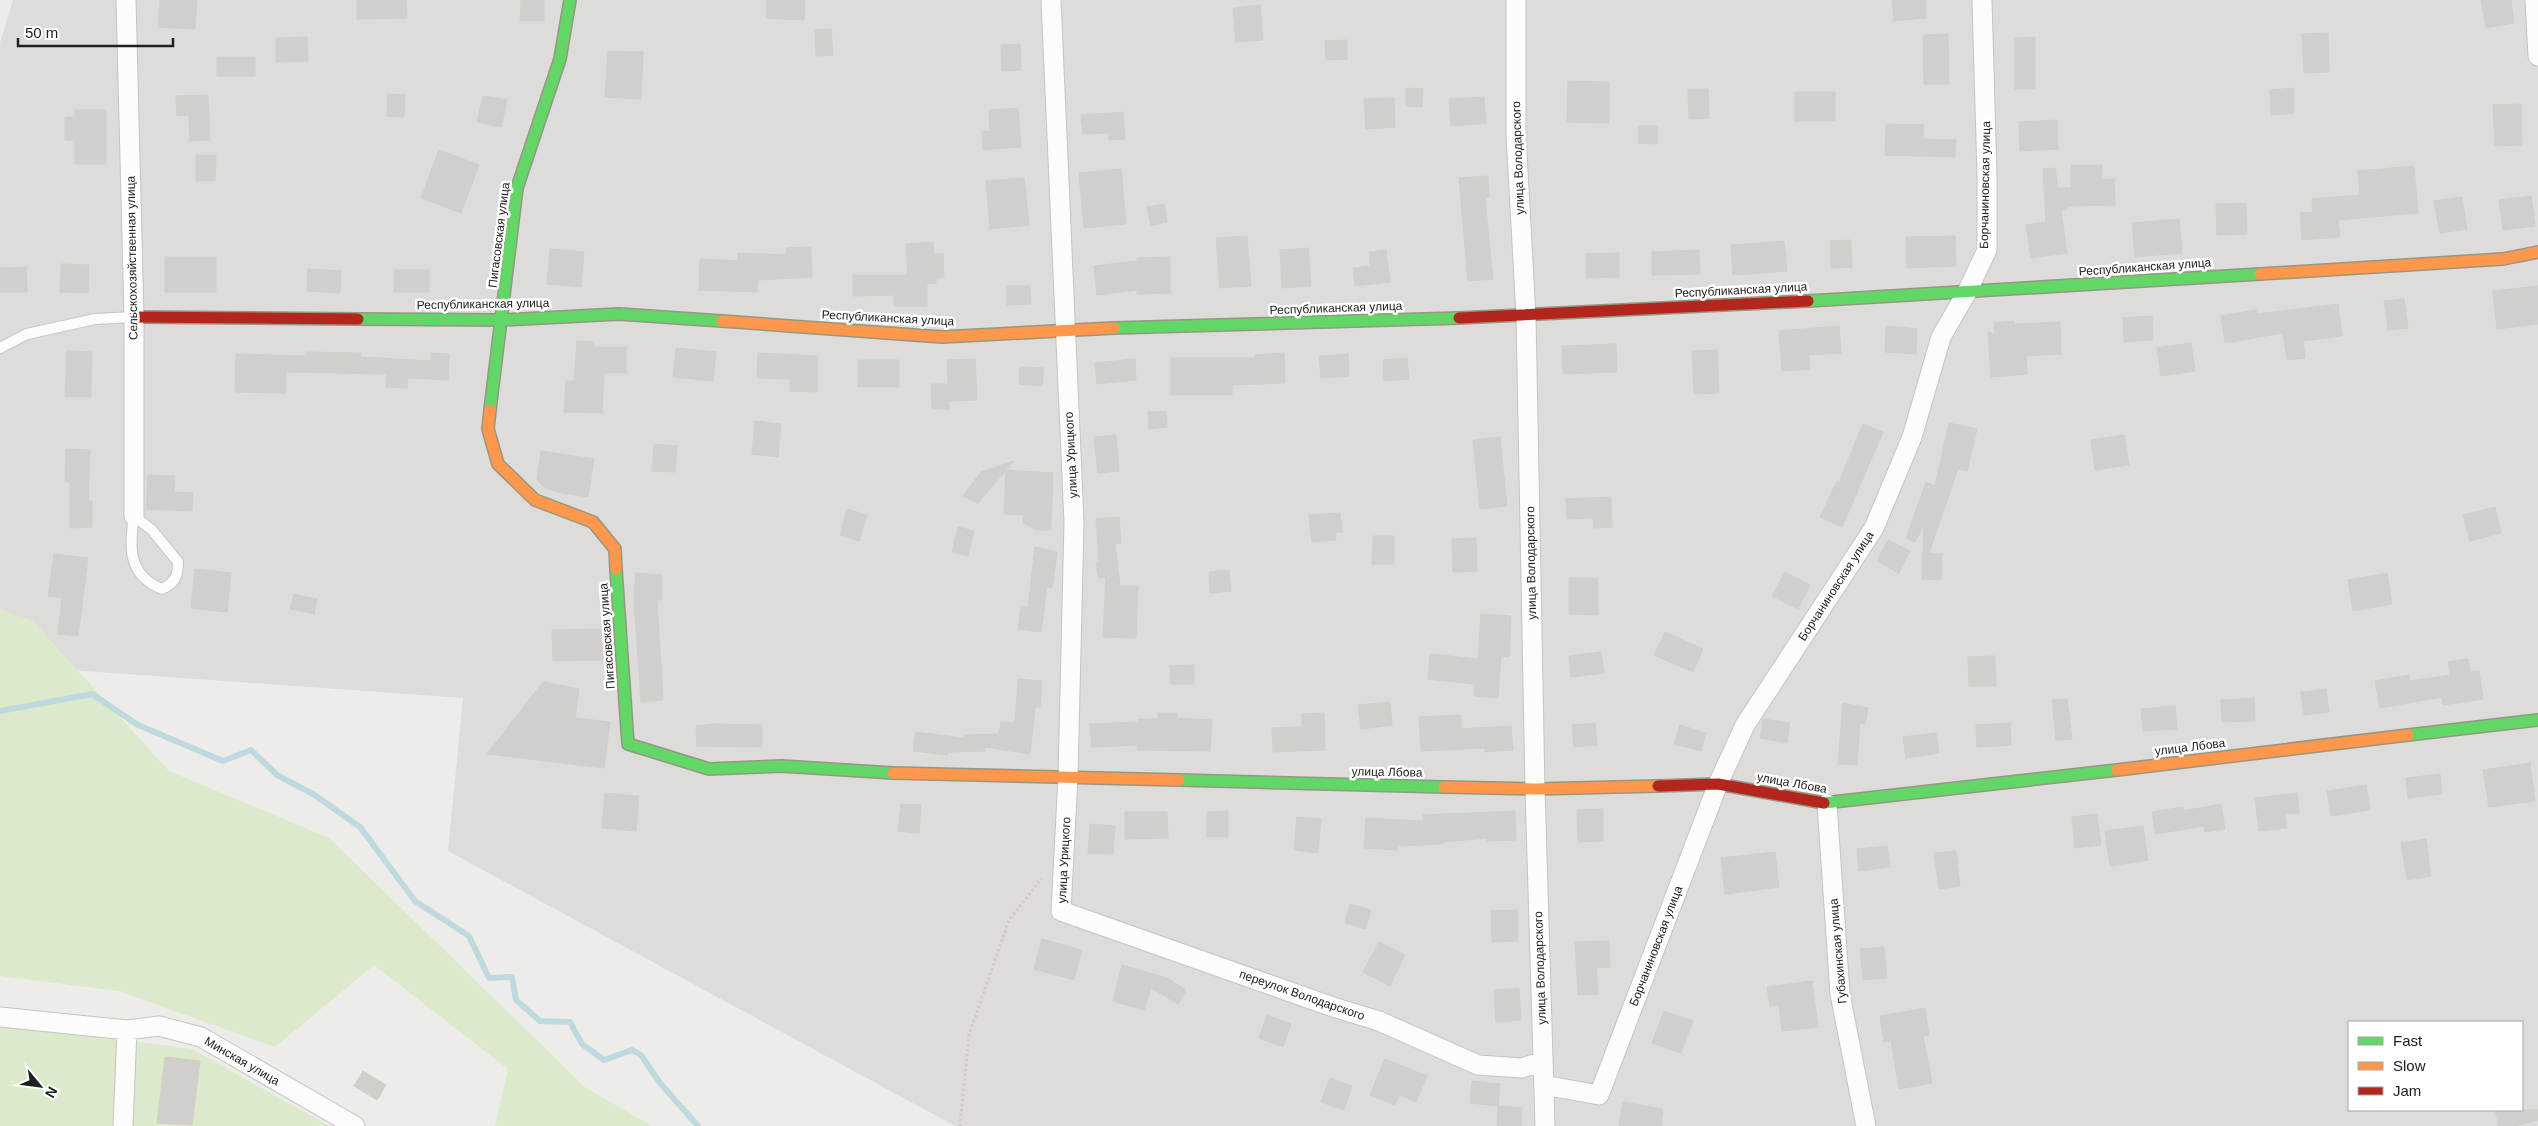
<svg xmlns="http://www.w3.org/2000/svg" width="2538" height="1126" font-family="Helvetica,sans-serif">
<style>
.residential{fill:#dddcda;fill-rule:evenodd}
.grass{fill:#dce9ca}
.lines{fill:none;stroke-linecap:round;stroke-linejoin:round}
.stream{stroke:#bfdadf;stroke-width:6}
.building{fill:#d1cecc;stroke:#d1ceca}
.lane-casing{stroke:#c5c4c3;stroke-width:12}
.street-casing{stroke:#c5c4c3;stroke-width:21}
.fast-casing{stroke:#969782;stroke-width:14}
.slow-casing{stroke:#969782;stroke-width:14}
.jam-casing{stroke:#969782;stroke-width:14}
.path{stroke:#d6c9c8;stroke-width:3;stroke-dasharray:2.5 2.5;stroke-linecap:butt}
.lane{stroke:#fcfcfc;stroke-width:10}
.street{stroke:#fcfcfc;stroke-width:19}
.fast{stroke:#63d668;stroke-width:11}
.slow{stroke:#ff974d;stroke-width:11}
.jam{stroke:#b3261e;stroke-width:11}
.labels{text-anchor:middle;dominant-baseline:central;stroke-width:5;stroke-linejoin:round;paint-order:stroke}
.street-label{font-size:12px;fill:#202020;stroke:#fff}
</style>
<rect width="100%" height="100%" fill="#eeece9"/>
<path class="residential" d="M13,0H2538V1126H955L448,851L463,698L0,665V43ZM2349,1022H2522V1110H2349Z"/>
<path class="grass" d="M0,609L33,621L169,771L329,838L586,1088L652,1126H495L508,1069L374,965L275,1047L119,991L0,976Z
M0,1023L192,1049L329,1126H0Z"/>
<g class="lines">
<path class="stream" d="M0,711L92,694L138,725L223,761L251,750L277,775L313,794L360,827L415,901L469,936L489,978L512,977L516,1000L540,1021L570,1022L582,1044L604,1060L632,1050L641,1055L660,1083L698,1126"/>
</g>
<path class="building" d="M160,0H197L195,29L158,27Z
M357,0H406L407,18L357,19Z
M521,0H544V21H520Z
M767,0H805L804,20L766,18Z
M1892,0H1925L1926,18L1894,21Z
M2481,0H2511L2514,23L2486,28Z
M1260,5L1263,40L1236,42L1233,8Z
M831,29L833,55L816,56L815,30Z
M2328,33L2329,72L2304,73L2302,34Z
M1948,34L1949,84H1924L1923,35Z
M307,37L308,61L276,62V38Z
M2035,37V89H2015V38Z
M1347,40V59L1326,60L1325,41Z
M1020,44L1021,70L1002,71L1001,45Z
M608,51L643,52L641,99L605,97Z
M217,57H255V76H217Z
M1568,81L1609,82V123L1567,122Z
M1406,88L1423,89L1422,107L1406,106Z
M2293,88L2294,113L2271,115L2270,90Z
M1688,89H1708L1709,118L1689,119Z
M1795,92H1835V121H1795Z
M388,94L405,95L404,117L387,116Z
M208,95L210,140L190,141L189,115L177,116L176,96Z
M483,96L507,100L501,127L477,122Z
M1484,97L1486,123L1451,126L1449,99Z
M1394,98L1395,127L1366,129L1364,99Z
M2521,104L2522,145L2495,146L2493,105Z
M1018,108L1021,147L983,150L982,132L990,131L989,110Z
M75,110H106V164H75V140H65V117H75Z
M1123,112L1125,139L1109,140V133L1083,134L1081,115Z
M2057,120L2058,149L2020,151L2019,122Z
M1886,124L1924,125L1923,139L1956,140L1955,157L1885,155Z
M1639,126H1658L1657,144L1638,143Z
M439,150L479,165L461,213L421,198Z
M196,155H216L215,181H196Z
M2071,165H2102V179H2114L2115,205L2067,206V210H2061L2067,253L2031,258L2026,225L2046,222L2043,169L2055,168L2058,188H2071Z
M2414,166L2418,213L2338,220L2340,237L2302,240L2300,213L2313,212L2312,199L2360,195L2358,171Z
M1121,169L1126,224L1084,228L1079,173Z
M1488,176L1489,197L1485,198L1493,279L1468,281L1459,178Z
M1024,178L1029,225L990,229L986,181Z
M2531,196L2535,226L2503,230L2499,200Z
M2462,197L2467,229L2440,233L2434,201Z
M2246,203L2247,234L2217,235L2216,204Z
M1164,204L1167,222L1151,226L1147,207Z
M2179,219L2182,253L2135,257L2132,223Z
M1247,236L1251,286L1220,288L1216,238Z
M1955,236L1956,266L1907,268L1906,237Z
M1851,240L1852,267L1831,268L1830,241Z
M1784,241L1787,271L1733,275L1731,245Z
M933,242L934,254H943L944,277L936,278V283L927,284V306H894V295L853,296V275H908L906,244Z
M811,247L812,277L758,280L757,292L699,290L700,259L738,261V253L786,255V248Z
M1308,248L1311,286L1282,288L1280,250Z
M550,249L584,252L581,287L547,284Z
M1386,250L1390,282L1355,286L1353,268L1370,266L1369,252Z
M1699,250L1700,274L1652,275V252Z
M1619,253V277L1586,278V254Z
M165,257H216V292H165Z
M1170,257V293L1137,294V290L1097,295L1094,266L1137,261V258Z
M61,264L89,265L88,293L60,292Z
M26,267L27,292H0V268Z
M308,269L341,271L340,293L307,291Z
M394,270H429V292H394Z
M1007,286H1030L1031,304L1007,305Z
M2538,286V324L2497,329L2493,291Z
M2404,299L2408,328L2388,330L2384,301Z
M2338,304L2342,336L2303,341L2305,358L2287,360L2283,333L2225,343L2221,316L2256,310L2257,314Z
M2152,316L2153,340L2124,342L2123,318Z
M2014,321V324L2060,322L2061,354L2026,356L2027,374L1991,377L1988,332L1995,334L1994,323Z
M1839,326L1841,353L1809,355L1810,369L1782,371L1779,331Z
M1886,326L1917,329L1916,354L1885,352Z
M577,341L593,342V347H626V373H604L602,413L564,412L566,381H574Z
M2191,343L2195,371L2161,376L2157,348Z
M1616,344L1617,372L1563,374L1562,346Z
M676,348L716,352L713,381L673,377Z
M1717,350L1719,393L1694,394L1692,351Z
M67,351L92,352L91,397H65Z
M307,352L361,353V357L431,361V353L449,354L448,380L408,378L407,388L386,387L387,374L286,372L285,393L235,392L236,354L307,356Z
M758,353L818,356L817,392L790,391V379L757,378Z
M1284,353L1285,383L1232,385V395H1171V358H1255V355Z
M1348,354L1349,376L1321,378L1319,356Z
M1407,358L1409,379L1384,381L1383,360Z
M975,359L977,400L949,401V409H932L931,384H948L947,360Z
M1135,359L1136,380L1097,384L1095,363Z
M858,360H899V387H858Z
M1020,367L1044,368L1042,386L1019,384Z
M1166,411L1167,427L1149,429L1148,412Z
M755,421L781,424L778,457L752,454Z
M1949,423L1977,429L1967,471L1958,469L1929,553L1942,554L1941,580L1922,579L1924,525L1915,542L1906,538L1926,482L1935,486Z
M1863,424L1883,432L1842,527L1820,517L1837,481L1839,482Z
M1116,435L1119,471L1098,473L1094,437Z
M2124,435L2129,465L2095,470L2091,440Z
M1500,437L1507,506L1480,509L1473,440Z
M654,444L677,446L675,472L652,471Z
M66,449L90,450L88,501H92V527L70,528V482H65Z
M541,451L594,459L588,497L557,492L544,487L537,480Z
M1014,461L978,503L963,496L981,472Z
M1006,470L1053,473L1051,530H1037L1023,523L1024,515L1004,514Z
M148,475L175,476L174,492L193,493L192,511L146,509Z
M1611,497L1612,527L1594,528L1593,518L1567,519L1566,499Z
M2495,507L2501,533L2470,541L2463,515Z
M847,509L867,515L859,541L840,535Z
M1340,513L1342,532H1335L1336,540L1312,542L1309,515Z
M1119,517L1121,543L1115,544L1120,586H1138L1136,638L1103,637L1106,577L1098,578L1096,562L1099,561L1096,519Z
M958,527L974,531L968,556L952,552Z
M1373,536H1394V564H1372Z
M1476,538L1477,571L1453,572L1452,539Z
M1888,540L1910,551L1899,573L1877,561Z
M1035,547L1057,552L1052,588L1047,587L1041,632L1018,629L1021,606L1028,607Z
M54,554L88,558L78,636L58,634L62,598L48,596Z
M195,569L231,573L227,612L191,608Z
M1229,570L1231,591L1210,593L1209,572Z
M1785,572L1810,585L1798,609L1772,596Z
M636,573L662,575L661,600H657L663,700L641,702L634,598Z
M2387,573L2392,604L2353,611L2348,580Z
M1569,578H1598V615L1569,614Z
M294,594L317,599L314,614L290,609Z
M1481,614L1511,616L1509,657L1501,656L1498,698L1474,696L1475,684L1428,679L1430,654L1478,659Z
M605,629L607,660L553,661L552,630Z
M1665,632L1703,649L1693,672L1654,655Z
M1601,652L1604,673L1571,677L1569,656Z
M1995,656L1996,686H1969L1968,657Z
M2468,659L2470,672L2479,671L2483,699L2443,705L2442,697L2380,708L2375,681L2409,675L2410,681L2450,675L2448,662Z
M1194,665V684H1171L1170,666Z
M1018,679L1042,681L1040,707H1035L1030,754L985,747V751L948,752L947,755L913,751L916,732L964,738V735L999,734L1001,722L1015,723Z
M543,682L579,689L575,718L610,722L604,768L487,754Z
M2326,689L2329,712L2304,715L2301,692Z
M2254,698L2255,721L2222,722L2221,700Z
M2067,699L2072,739L2056,740L2052,700Z
M1390,702L1392,725L1361,729L1358,705Z
M1843,703L1868,708L1865,724L1860,723L1857,765L1838,764Z
M2175,706L2177,729L2143,731L2141,709Z
M1158,713H1177V718L1212,720L1210,751L1137,750V745L1092,747L1090,724L1138,722V719H1158Z
M1324,713L1325,750L1273,752L1272,728L1302,727V714Z
M1461,715V729L1511,726L1513,750L1485,752V748L1421,751L1419,717Z
M1763,719L1790,723L1787,743L1760,738Z
M1595,723L1597,745L1574,747L1572,725Z
M2010,723L2011,745L1977,747L1976,725Z
M715,724L762,725V747L697,746L696,726Z
M1680,725L1706,733L1701,751L1674,744Z
M1936,733L1939,753L1906,758L1903,737Z
M2530,763L2535,801L2489,807L2483,770Z
M2440,774L2442,794L2408,798L2406,778Z
M2366,785L2370,810L2331,816L2327,791Z
M605,793L639,796L636,831L602,828Z
M2297,793L2299,813L2285,814L2287,828L2259,831L2255,798Z
M901,804L921,805L919,833L898,831Z
M2221,804L2225,829L2205,832L2204,826L2156,834L2152,812L2183,807V811Z
M1603,809V841L1578,842L1577,810Z
M1228,811V837H1207V812Z
M1515,811L1516,840L1487,841V838L1443,842V844L1398,846V850L1364,848L1366,818L1423,821V815Z
M1125,812H1167L1168,838L1125,839Z
M2097,814L2101,845L2075,848L2072,817Z
M1297,817L1321,819L1318,853L1294,850Z
M1090,824L1115,826L1113,854L1088,853Z
M2143,826L2148,860L2110,866L2105,831Z
M2426,839L2431,876L2407,880L2401,843Z
M1887,846L1890,867L1859,871L1857,849Z
M1956,851L1960,886L1939,889L1934,853Z
M1775,852L1779,887L1725,894L1721,858Z
M1350,904L1371,910L1365,929L1345,923Z
M1517,910L1518,941L1492,942L1491,911Z
M1042,939L1082,950L1074,980L1034,969Z
M1609,941L1610,967L1596,968L1598,994L1578,995L1575,942Z
M1379,942L1405,955L1390,986L1363,972Z
M1884,947L1887,978L1863,980L1860,949Z
M1122,965L1167,978L1186,990L1178,1004L1151,988L1144,1010L1113,1001Z
M1812,981L1818,1027L1782,1031L1779,1005L1770,1006L1767,987Z
M1519,988L1521,1020L1496,1022L1494,990Z
M1925,1008L1929,1035L1923,1036L1932,1083L1899,1089L1891,1041L1884,1042L1880,1016Z
M1664,1011L1693,1021L1681,1053L1652,1043Z
M1267,1015L1291,1024L1283,1047L1259,1038Z
M165,1057L200,1061L192,1125L157,1123Z
M1385,1059L1427,1076L1416,1102L1400,1095L1395,1105L1370,1095Z
M363,1071L386,1085L377,1100L354,1086Z
M1330,1078L1352,1086L1344,1110L1321,1102Z
M1472,1081L1500,1084L1498,1106L1470,1103Z
M1623,1102L1663,1109L1661,1126H1619Z
M1498,1106L1522,1108L1521,1126H1497Z
M2495,1110H2538V1120L2514,1126H2499Z"/>
<g class="lines">
<defs>
<path id="lane" d="M0,348L27,334L95,319L134,317
M134,516L152,530L178,562C178,576 175,583 162,589C128,575 129,548 134,516Z"/>
<path id="street" d="M126,0L134,317V516
M1051,0L1074,522L1068,777L1061,911L1333,1007L1379,1021L1478,1065L1522,1068L1543,1061
M1516,0V135L1526,316L1535,789L1545,1126
M2535,0L2538,56
M1827,804L1840,994L1866,1126
M0,1017L127,1030L159,1026L201,1037L355,1126
M1544,1085L1599,1095L1718,784L1745,725L1874,528L1912,437L1941,337L1967,292L1987,250V176L1982,0
M123,1126L127,1030"/>
<path id="fast" d="M1808,301L2260,274
M358,319L502,320L619,314L722,321
M1114,328L1459,318
M490,410L517,188L560,59L570,0
M616,569L628,744L709,769L782,766L893,773
M2408,735L2538,720
M1179,780L1444,787
M1824,803L2117,770"/>
<path id="slow" d="M2260,274L2503,259L2538,252
M722,321L942,337L1114,328
M490,410L488,429L498,464L535,500L593,522L615,549L616,569
M2117,770L2408,735
M893,773L1179,780
M1444,787L1535,789L1658,786"/>
<path id="jam" d="M134,317L358,319
M1459,318L1808,301
M1658,786L1718,784L1824,803"/>
</defs>
<use href="#lane" class="lane-casing"/>
<use href="#street" class="street-casing"/>
<use href="#fast" class="fast-casing"/>
<use href="#slow" class="slow-casing"/>
<use href="#jam" class="jam-casing"/>
<path class="path" d="M960,1126L969,1035L1009,920L1042,878"/>
<use href="#lane" class="lane"/>
<use href="#street" class="street"/>
<use href="#fast" class="fast"/>
<use href="#slow" class="slow"/>
<use href="#jam" class="jam"/>
</g>
<g class="labels">
<g class="street-label">
<text transform="translate(1518 158) rotate(-92)">улица Володарского</text>
<text transform="translate(1985 185) rotate(-89)">Борчаниновская улица</text>
<text transform="translate(499 235) rotate(-83)">Пигасовская улица</text>
<text transform="translate(132 258) rotate(-91)">Сельскохозяйственная улица</text>
<text transform="translate(2145 267) rotate(-4)">Республиканская улица</text>
<text transform="translate(1741 290) rotate(-3)">Республиканская улица</text>
<text transform="translate(483 304) rotate(-1)">Республиканская улица</text>
<text transform="translate(1336 308) rotate(-2)">Республиканская улица</text>
<text transform="translate(888 318) rotate(3)">Республиканская улица</text>
<text transform="translate(1071 455) rotate(-93)">улица Урицкого</text>
<text transform="translate(1531 563) rotate(-91)">улица Володарского</text>
<text transform="translate(1836 586) rotate(-57)">Борчаниновская улица</text>
<text transform="translate(607 636) rotate(-94)">Пигасовская улица</text>
<text transform="translate(2190 747) rotate(-7)">улица Лбова</text>
<text transform="translate(1387 772) rotate(1)">улица Лбова</text>
<text transform="translate(1792 783) rotate(10)">улица Лбова</text>
<text transform="translate(1064 860) rotate(-87)">улица Урицкого</text>
<text transform="translate(1656 946) rotate(-69)">Борчаниновская улица</text>
<text transform="translate(1838 951) rotate(-95)">Губахинская улица</text>
<text transform="translate(1540 968) rotate(-92)">улица Володарского</text>
<text transform="translate(1302 995) rotate(19)">переулок Володарского</text>
<text transform="translate(242 1061) rotate(30)">Минская улица</text>
</g>
</g>
<rect x="2348" y="1021" width="175" height="90" fill="#ffffff" stroke="#a6a6a6"/>
<rect x="2358" y="1037" width="25" height="8" fill="#63d668" stroke="#a6a6a6"/>
<text x="2393" y="1046" font-size="15" fill="#202020">Fast</text>
<rect x="2358" y="1062" width="25" height="8" fill="#ff974d" stroke="#a6a6a6"/>
<text x="2393" y="1071" font-size="15" fill="#202020">Slow</text>
<rect x="2358" y="1087" width="25" height="8" fill="#b3261e" stroke="#a6a6a6"/>
<text x="2393" y="1096" font-size="15" fill="#202020">Jam</text>
<g transform="translate(40 1086) rotate(119)" stroke="#ffffff" stroke-width="4" paint-order="stroke">
<path d="M0-4L9 19L0 12L-9 19Z" fill="#202020"/>
<text y="-8" font-size="14" font-weight="bold" text-anchor="middle" fill="#202020">N</text>
</g>
<path d="M18 38v8h155v-8" fill="none" stroke="#202020" stroke-width="2.5"/>
<text x="25" y="38" font-size="15" fill="#202020" stroke="#ffffff" stroke-width="4" paint-order="stroke">50 m</text>
</svg>
